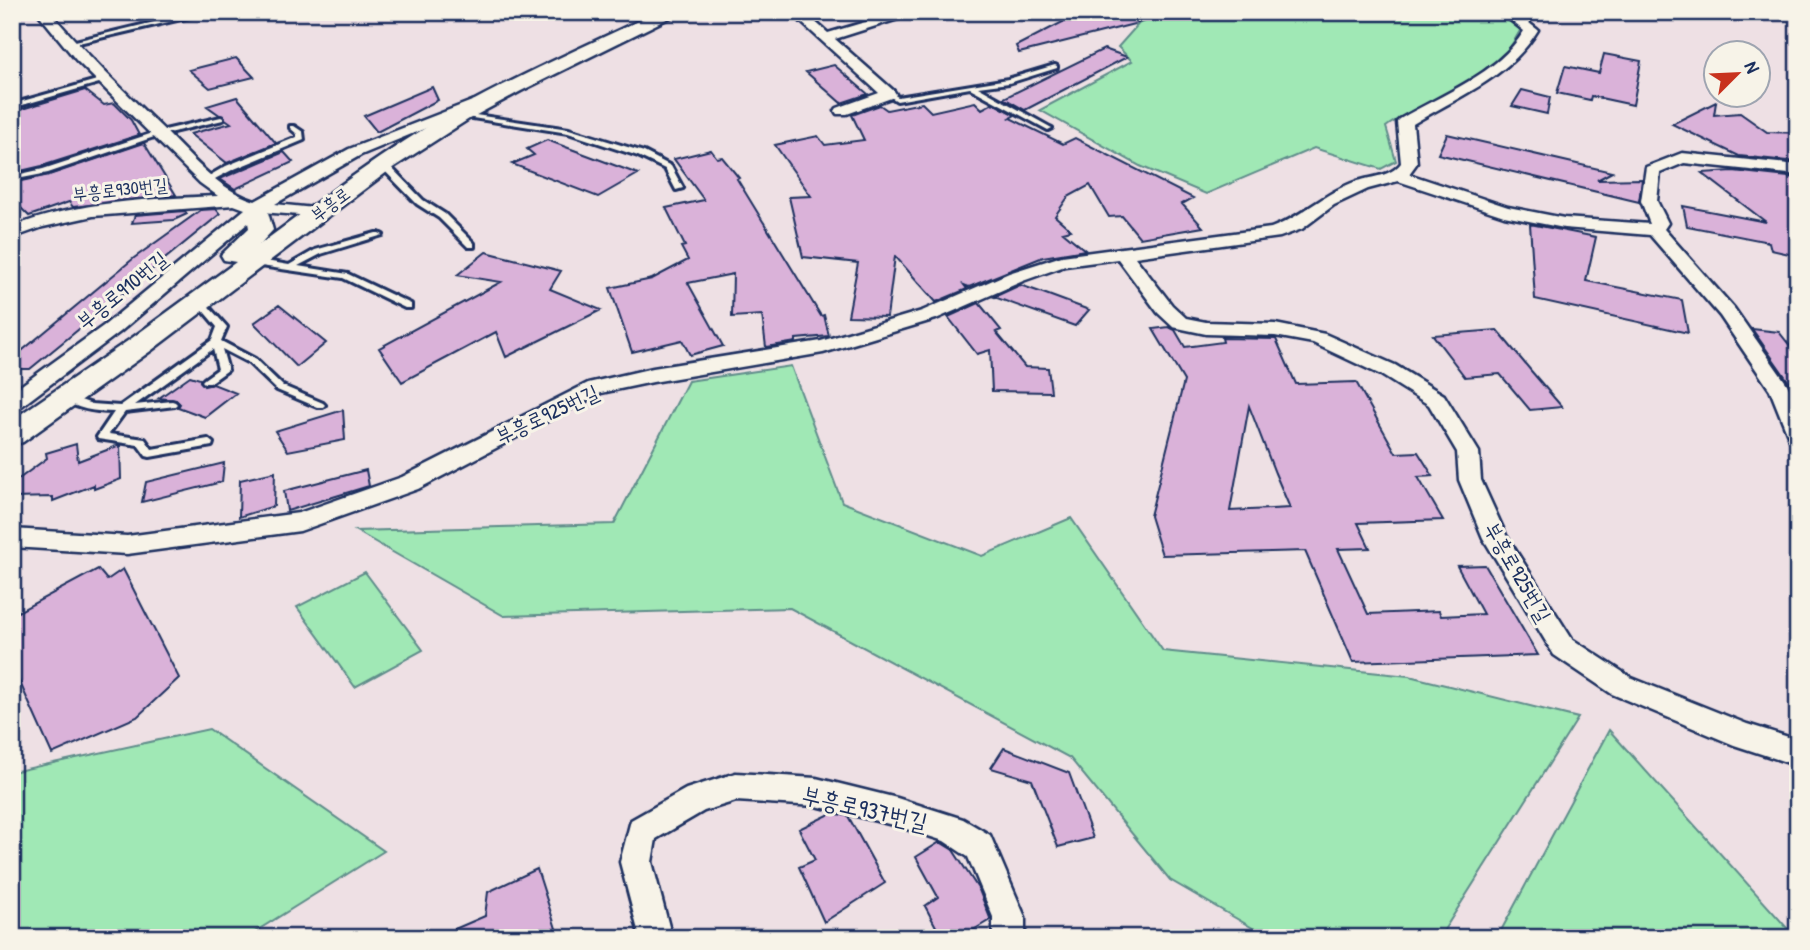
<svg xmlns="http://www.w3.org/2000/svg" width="1810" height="950" font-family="'Patrick Hand','Poor Story',sans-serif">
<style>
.green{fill:#a0e8b5;stroke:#5e8c8a;stroke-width:2}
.building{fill:#dab2d9;stroke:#1b2f5e;stroke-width:2;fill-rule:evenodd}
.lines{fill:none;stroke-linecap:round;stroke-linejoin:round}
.service-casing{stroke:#1b2f5e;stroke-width:6}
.minor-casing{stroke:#1b2f5e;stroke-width:5}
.secondary-casing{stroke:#1b2f5e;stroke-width:5}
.service{fill:#f7f3e8;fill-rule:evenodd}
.minor{fill:#f7f3e8;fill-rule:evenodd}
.secondary{fill:#f7f3e8;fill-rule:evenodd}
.labels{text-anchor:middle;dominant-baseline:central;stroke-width:6;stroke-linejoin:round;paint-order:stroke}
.far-street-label{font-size:18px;fill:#1b2f5e;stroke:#f7f3e8}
.street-label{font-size:21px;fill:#1b2f5e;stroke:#f7f3e8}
.near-street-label{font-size:24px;fill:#1b2f5e;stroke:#f7f3e8}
</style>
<rect width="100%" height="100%" fill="#eee0e4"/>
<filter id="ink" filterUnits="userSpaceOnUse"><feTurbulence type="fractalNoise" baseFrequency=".0143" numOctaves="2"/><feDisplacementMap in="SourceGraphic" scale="14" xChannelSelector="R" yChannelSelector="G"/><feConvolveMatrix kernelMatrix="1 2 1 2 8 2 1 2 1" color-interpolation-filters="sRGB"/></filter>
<g filter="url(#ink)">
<path class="green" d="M1149,12H1497L1521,29C1516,38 1510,49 1503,57C1472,89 1421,101 1386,127L1396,161L1381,169L1314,148L1206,194L1140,166L1040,110L1132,61L1118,47Z
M791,366L842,502L982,556L1071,518L1163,651L1409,676L1578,718L1439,938H1270L1170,880L1070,758L790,608L504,616L356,531L614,524L688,381Z
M365,572L423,650L355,687L297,607Z
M209,729L384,851L245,938H12V772Z
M1609,730L1796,938H1497Z"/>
<path class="building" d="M1082,12H1153L1154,19L1019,53L1016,46Z
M1104,49L1127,57L1025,110L1004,98Z
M1604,54L1641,61L1633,105L1591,96L1590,100L1557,93L1565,66L1599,73Z
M236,58L254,77L210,88L189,70Z
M834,65L868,94L841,103L806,72Z
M432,87L438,100L377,132L364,116Z
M85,90L104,105L114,103L131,120L139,135L42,166L12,173V112Z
M1522,90L1550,97L1547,114L1512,106Z
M237,97L276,143L227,163L190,134L231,123L207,106Z
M975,102L982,109L993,103L1015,115L1010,118L1063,144L1075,138L1193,198L1182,204L1203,227L1140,238L1122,216L1109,217L1090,185L1068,197L1055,216L1071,230L1063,232L1085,250L1043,257L969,287L964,285L967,289L936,302L895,256L887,317L848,316L858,263L803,257L789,197L811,196L775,145L818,136L825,145L864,140L852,115L880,105L887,110L922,103L931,112Z
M1716,102L1714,115L1740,113L1767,132L1798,133V162L1739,156L1672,124Z
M1447,134L1612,172L1597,180L1642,179L1639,202L1438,154Z
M547,140L638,174L598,197L512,164L534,155L527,149Z
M144,143L176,195L73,207L69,202L29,216L12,199V183L49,175Z
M711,150L717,158L722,157L739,178L737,179L821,316L824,315L829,336L796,339V342L766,347L762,315L732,317L733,274L688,283L723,346L690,355L682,340L632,352L610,288L652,279L688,260L681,247L685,246L666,208L704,200L674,159Z
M284,152L293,162L235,189L220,179Z
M1733,171L1798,178V256L1771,250L1769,242L1687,226L1683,206L1766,222L1702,173Z
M216,209L220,214L30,369H12V359L134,258L201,210Z
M185,211L187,214L174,220L132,223L135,215Z
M1530,224L1596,237L1586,281L1682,300L1688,333L1535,299Z
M486,252L561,271L550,289L601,310L506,357L496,332L402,382L379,348L501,282L457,275Z
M1020,285L1043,293L1089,310L1075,326L994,297Z
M979,303L1001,330L996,332L1025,367L1048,368L1051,392L992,391L990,350L977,354L948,317Z
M279,305L326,343L297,367L254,323Z
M1169,327L1175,330L1185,347L1223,342L1222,338L1276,339L1296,384L1356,382L1396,453L1418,452L1433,476L1418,477L1443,520L1358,523L1370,548L1338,549L1368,614L1439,611L1441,616L1483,614L1457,566L1485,565L1538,655L1353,662L1305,551L1162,555L1150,516L1184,381L1153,329ZM1249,406L1275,473L1290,508L1230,511Z
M1752,329L1779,332L1798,356V400L1789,382Z
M1497,330L1532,372L1562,407L1530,410L1500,374L1465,377L1433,335Z
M190,376L200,379L204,386L213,384L236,393L205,417L178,407L180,404L176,400L159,398Z
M343,410L345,440L288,451L275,431Z
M76,444L78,461L120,445L121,479L94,489V485L53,501V497L12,498V484L47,458L46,453Z
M224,463L222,482L142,502L146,482Z
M366,470L369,486L287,511L284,491Z
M275,472L274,506L239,517L240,480Z
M98,569L107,580L123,569L179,678L137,717L52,754L12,665V615Z
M1004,748L1069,773L1093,838L1058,847L1032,780L991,768Z
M832,813L848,816L885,883L824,922L799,867L815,860L799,829Z
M940,842L953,850L979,890L990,918V920L960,938H942L925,906L938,897L916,857Z
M537,869L559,938H434L485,916L488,892Z"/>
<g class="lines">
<defs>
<path id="service" d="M192,13L195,15L194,16L70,45L67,43Z
M1055,65L1057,66V68L1009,83L978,87L1050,127L1052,128L1048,130L970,88L897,101L886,94L889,92L898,97L1008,79Z
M104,78L106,79V81L12,108V104Z
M462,113L569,129L644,152L671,166L683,188L676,190L665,169L638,156L568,133L460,116V114Z
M221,117L223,118V120L160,135L48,173L12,180V176L43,169L156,132Z
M290,126H294L303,132L304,140L232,170L209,182L202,180L226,166L297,137V134L290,128Z
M380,162H386L423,200L445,214L474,243V247H468L439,218L417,204L380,166Z
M376,233H379L383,235L321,254L298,266L348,274L411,304V308H405L343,278L254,265L250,262L254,259L289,265L315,250Z
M199,298L202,299L227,327L221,341L255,359L283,386L323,403L325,405L323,407H317L277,390L249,363L222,349L228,370L210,383H204L202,381L204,379L218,369L213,349L135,405L172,401L175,402L177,404L175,406L125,412L109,434L145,439L152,449L208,439L213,443L212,446L150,457L146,456L138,445L98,439L97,437L114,412C96,412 75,409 61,398L63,396L66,395L92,404L120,406L212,340L217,327L195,301Z"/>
<path id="minor" d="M37,12H50C84,52 121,88 159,125C188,153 216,189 255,201L349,149L472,101L477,100L484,104L361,155L275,204L324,209L327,213L324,217L261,212L120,332L19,408L12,410V392L106,324L245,209L234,205L93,216L43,227L12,238V227C78,201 148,199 218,196L200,183L76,60Z
M790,12H804L828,33L899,12H920L835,39L894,91L896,94L894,97L847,114H837L835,111L837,108L879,93Z
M1500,12H1515L1538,30C1510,77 1458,97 1413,124L1417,163L1409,174L1508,207L1564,218L1650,224L1641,201L1646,167L1682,153L1798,165V175L1684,163L1660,173L1657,201L1668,223L1664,229L1734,308L1787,384L1798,407V442L1790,440L1770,390L1720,316L1650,235L1564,228L1504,216L1398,181L1368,189L1334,205L1302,229L1280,237L1135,257L1172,305L1186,318L1206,322L1275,324L1325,334L1395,365L1444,395L1479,452L1481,480L1506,535L1572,639L1632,678L1747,724L1798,740V766L1734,745L1612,694L1554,655L1483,538L1459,480L1457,452L1429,405L1381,375L1313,343L1275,336L1206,334L1173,327L1158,313L1118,259L1065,266L1023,281L936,319L823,353L653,382L601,393L418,489L300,531L127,554L12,547V529L127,536L299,513L402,477L588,383L653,368L821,341L922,311L1009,273L1062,256L1271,228C1302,217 1325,192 1357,181C1374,176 1390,177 1401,163L1397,122L1400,119C1442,94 1498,74 1524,31Z
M736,773L816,778L897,798L963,819L990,835L1025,917V938H993V917L968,857L944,841L897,826L816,806L736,801L704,811L656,839L652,862L672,938H640L620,862L631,820L686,789Z"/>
<path id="secondary" d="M657,12H681L521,91L469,119L391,169L152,350L23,442L12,445V420L132,338L236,262L224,260L221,255L249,228L245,207L249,202H265L273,230L259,245C323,198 386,149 456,110C521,74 590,44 657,12Z"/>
</defs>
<use href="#service" class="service-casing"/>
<use href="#minor" class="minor-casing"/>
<use href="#secondary" class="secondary-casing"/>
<use href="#service" class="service"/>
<use href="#minor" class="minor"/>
<use href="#secondary" class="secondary"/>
</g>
</g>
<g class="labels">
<g class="far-street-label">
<text transform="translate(120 189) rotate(-6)">부흥로930번길</text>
<text transform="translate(330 204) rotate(-37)">부흥로</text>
</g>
<g class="street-label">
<text transform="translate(122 290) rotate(-39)">부흥로910번길</text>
<text transform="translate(547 414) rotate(-25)">부흥로925번길</text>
<text transform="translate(1518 572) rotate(60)">부흥로925번길</text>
</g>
<g class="near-street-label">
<text transform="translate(865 808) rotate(13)">부흥로937번길</text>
</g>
</g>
<rect width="1810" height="950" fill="none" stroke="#f7f3e8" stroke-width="42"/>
<rect x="21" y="21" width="1768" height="908" fill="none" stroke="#1b2f5e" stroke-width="2.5" filter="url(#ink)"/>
<g transform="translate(1737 74) rotate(66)"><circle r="33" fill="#f7f3e8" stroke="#9fa5b1" stroke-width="2"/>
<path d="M0-5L12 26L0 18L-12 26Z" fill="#c8321e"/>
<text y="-10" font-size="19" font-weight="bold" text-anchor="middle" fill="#1b2f5e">N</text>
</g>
</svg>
